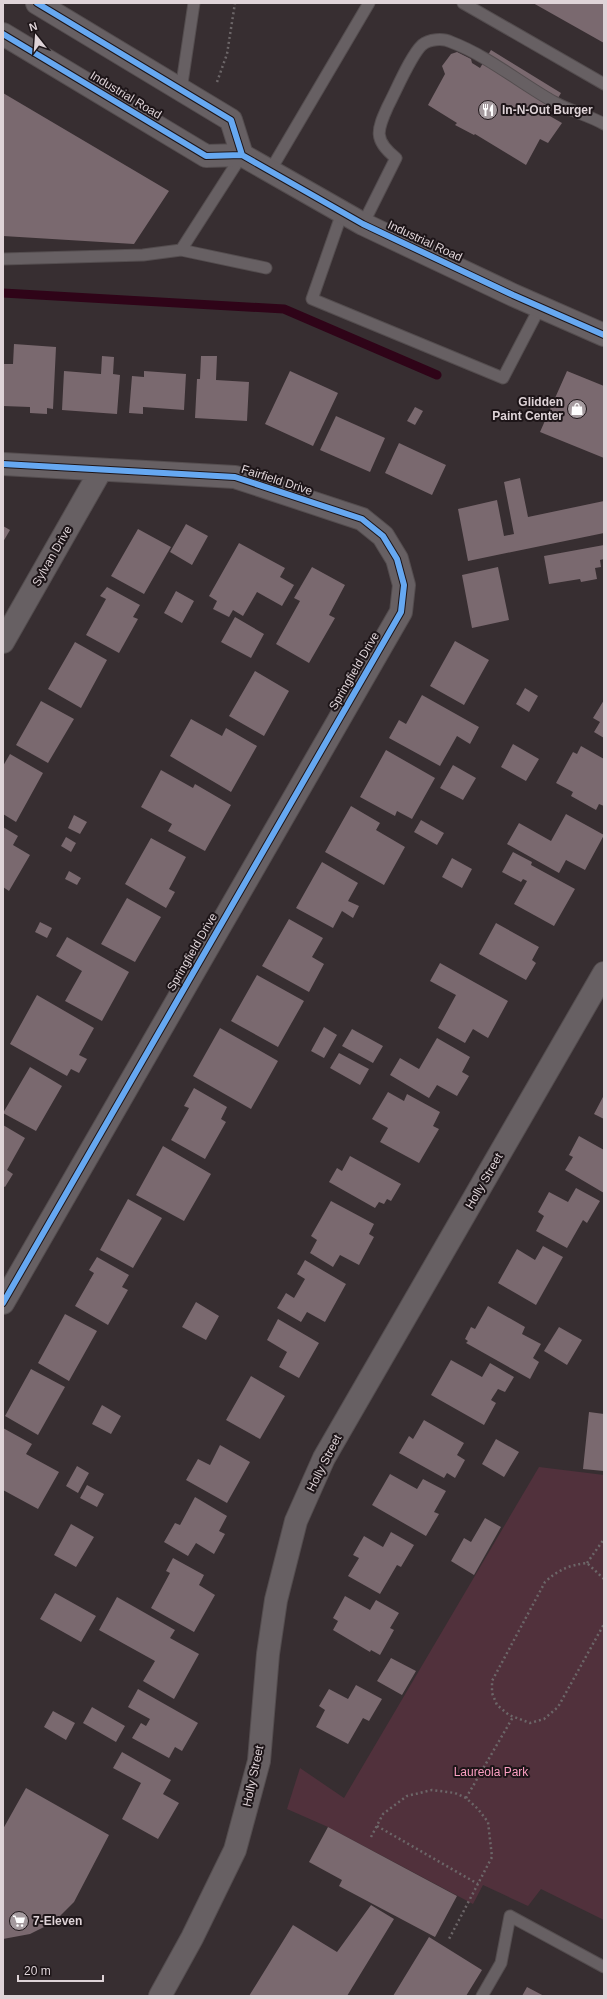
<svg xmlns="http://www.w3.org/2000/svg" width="607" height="1999" font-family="Helvetica,sans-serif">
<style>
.green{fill:#51313c}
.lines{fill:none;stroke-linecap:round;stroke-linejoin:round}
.stream{stroke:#2f0418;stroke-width:9}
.building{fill:#7a696f}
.service-casing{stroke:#544d4f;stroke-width:13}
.minor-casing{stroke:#544d4f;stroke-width:24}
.secondary-casing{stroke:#544d4f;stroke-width:24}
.path{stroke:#6c6668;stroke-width:2.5;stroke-dasharray:2 3;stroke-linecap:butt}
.service{stroke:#676063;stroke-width:11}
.minor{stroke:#676063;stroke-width:22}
.secondary{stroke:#676063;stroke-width:22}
.cycleway-casing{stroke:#1d1518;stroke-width:8}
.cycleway{stroke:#66a8f1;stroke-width:6}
.labels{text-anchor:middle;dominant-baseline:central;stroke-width:4;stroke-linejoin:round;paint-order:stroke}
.street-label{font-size:12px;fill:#dfd4d8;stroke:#1d1518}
.poi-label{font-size:12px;font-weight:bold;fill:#dfd4d8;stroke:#1d1518;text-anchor:start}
.park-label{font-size:12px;fill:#fc9fc2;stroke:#1d1518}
</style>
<rect width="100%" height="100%" fill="#372e31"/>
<path class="green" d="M539,1467L604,1475V1920L541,1889L528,1906L483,1885L473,1904L328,1827L287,1809L300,1768L344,1798Z"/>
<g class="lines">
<path class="stream" d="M3,293L284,309L437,375"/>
</g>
<path class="building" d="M533,3H604V43Z
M491,50L561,93L548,115L562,123L548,143L540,139L526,165L475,134L474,135L455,125L457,123L428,105L445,74L442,66L451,54L457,52L471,59L472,63L480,68Z
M3,93L169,191L134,244L3,236Z
M14,344L56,347L53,409L47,408V414L30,413V407L3,406V364H13Z
M102,356L114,357L113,374L120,375L117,414L62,410L64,371L101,374Z
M201,356H217L216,380L249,382L247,421L195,418L197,379H200Z
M144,371L186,374L184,410L143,407V414L129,413L132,376L144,377Z
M290,371L338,393L313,446L265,424Z
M567,371L604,386V458L540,432Z
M415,407L423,411L415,425L407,421Z
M336,416L385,438L370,472L320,450Z
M399,443L446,465L432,495L385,473Z
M520,478L528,517L604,501V533L468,561L458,509L497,500L504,536L514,534L504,482Z
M186,524L208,536L192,565L170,552Z
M3,526L10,530L3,542Z
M138,529L171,547L144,594L111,576Z
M239,543L285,568L280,577L294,585L282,606L257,592L243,616L233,610L229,617L213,609L217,601L209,596Z
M604,545V559L600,560L601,567L595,568L597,579L581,582L580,579L549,584L544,556Z
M312,567L345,585L329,615L335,618L309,663L276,644L300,601L294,598Z
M498,567L509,620L472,628L462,575Z
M107,587L140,605L133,617L138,619L119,653L86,635L106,599L100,596Z
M176,591L194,601L182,623L164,613Z
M235,617L264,634L251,658L221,642Z
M455,641L489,660L464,705L430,686Z
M75,642L107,660L81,708L48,689Z
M255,671L289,691L264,736L229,716Z
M525,688L538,696L529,712L516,704Z
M422,695L479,727L470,744L457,736L440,766L389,738L399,720L406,724Z
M604,700V738L594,732L600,722L593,718Z
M41,701L74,719L48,763L16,745Z
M191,719L222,736L226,728L257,746L231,792L170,756Z
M513,744L539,759L526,781L501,767Z
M581,746L604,759V806L599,804L596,810L571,796L573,792L556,783L573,752L577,754Z
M386,750L435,778L412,819L397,811L395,816L360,797Z
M10,754L43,773L16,822L3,814V766Z
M453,765L476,778L463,800L440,788Z
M161,770L193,788L195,784L231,805L205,851L168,831L172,824L141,807Z
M351,806L380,823L376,830L405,847L384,885L325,852Z
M566,814L604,835L585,870L566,860L559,873L507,844L519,823L551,841Z
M74,815L87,822L80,834L68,828Z
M421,820L444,833L437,845L414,832Z
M3,827L18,836L13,845L30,855L9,891L3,887Z
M66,837L76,843L71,852L61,846Z
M151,838L186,857L169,889L175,892L166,908L125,884Z
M513,852L532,862L531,865L575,889L554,926L514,904L527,881L523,879L521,882L502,872Z
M452,858L472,869L462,888L442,877Z
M322,862L358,883L348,901L359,906L353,918L342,911L333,928L296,908Z
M69,871L81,878L77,885L65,879Z
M127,898L161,917L135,962L101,944Z
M289,919L323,938L312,957L324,964L309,992L262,966Z
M40,922L52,928L47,938L35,932Z
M496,923L539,947L532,960L536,963L526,980L479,954Z
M67,937L129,972L102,1021L65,1001L82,971L56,956Z
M440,963L508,1001L488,1038L473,1029L465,1043L438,1028L456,995L430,981Z
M257,975L304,1001L278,1047L231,1021Z
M37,995L94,1028L79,1055L87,1059L79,1073L71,1069L67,1076L10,1044Z
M324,1027L337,1035L324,1058L311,1051Z
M220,1028L278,1061L251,1109L193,1076Z
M352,1029L383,1046L373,1063L342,1046Z
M437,1038L470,1057L462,1072L469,1076L457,1096L437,1085L429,1098L390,1075L400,1058L419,1069Z
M339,1053L369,1069L360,1085L330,1068Z
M30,1067L62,1086L36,1131L3,1113Z
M194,1088L227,1107L221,1119L226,1122L205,1159L171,1140L189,1108L184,1106Z
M388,1092L404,1101L407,1094L440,1112L433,1126L439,1129L419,1163L380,1142L388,1128L372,1119Z
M604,1095V1119L594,1114Z
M3,1125L25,1138L7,1170L13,1174L5,1187L3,1186Z
M579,1136L604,1150V1193L565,1170L573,1157L569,1155Z
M163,1146L211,1174L184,1221L136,1195Z
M350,1156L401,1184L391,1201L387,1199L384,1204L379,1202L375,1208L329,1182L337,1168L342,1171Z
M576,1188L600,1201L587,1223L583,1220L567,1248L536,1231L544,1216L538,1212L549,1192L568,1202Z
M128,1199L162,1218L133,1268L100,1250Z
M331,1201L374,1224L369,1234L374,1237L359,1265L340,1255L333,1267L310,1253L317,1240L311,1236Z
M543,1246L563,1257L536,1305L498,1283L517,1249L535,1260Z
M97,1257L129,1275L122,1287L128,1290L108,1325L75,1306L94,1273L89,1270Z
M305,1260L346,1284L325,1322L307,1312L301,1322L277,1308L286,1293L294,1298L305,1279L297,1274Z
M196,1302L219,1316L206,1340L182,1327Z
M488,1306L525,1327L522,1334L541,1344L533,1358L539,1362L530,1379L466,1343L468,1341L465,1339L471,1327L475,1329Z
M65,1314L97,1331L69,1381L38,1363Z
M278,1319L319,1343L299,1378L279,1367L287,1352L267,1340Z
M559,1327L582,1340L567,1365L544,1351Z
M451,1360L482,1377L490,1363L514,1377L505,1392L498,1389L491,1400L496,1403L484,1425L431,1395Z
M31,1369L65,1387L38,1435L5,1416Z
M251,1376L285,1396L260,1439L226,1420Z
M102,1405L121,1416L111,1434L92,1424Z
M589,1412L604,1414V1471L583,1469Z
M424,1420L464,1443L457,1455L465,1460L455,1478L447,1473L444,1478L399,1453L409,1436L413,1439Z
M3,1428L32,1444L26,1454L59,1472L38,1509L3,1490Z
M496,1439L519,1452L504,1477L482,1464Z
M220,1445L250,1462L227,1503L186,1480L198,1459L210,1465Z
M77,1466L89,1473L78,1493L66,1486Z
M390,1474L417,1489L423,1479L446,1491L434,1512L439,1514L426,1536L372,1505Z
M87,1485L104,1494L97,1507L80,1498Z
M195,1497L227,1516L219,1531L225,1534L214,1554L196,1543L188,1556L164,1542L175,1523L180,1525Z
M485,1518L501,1527L474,1575L451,1561L464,1538L471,1542Z
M71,1524L94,1537L76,1567L54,1555Z
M391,1532L414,1545L401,1567L397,1565L380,1594L348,1576L359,1558L353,1555L364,1536L383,1547Z
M173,1558L204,1575L199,1585L215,1595L194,1632L151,1608L170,1573L166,1571Z
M55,1593L96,1616L81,1642L40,1619Z
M345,1596L370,1610L376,1600L399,1613L390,1628L394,1630L380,1655L371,1650L370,1652L333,1630L338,1621L333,1618Z
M117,1597L175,1630L170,1638L199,1654L174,1699L143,1681L155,1661L99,1630Z
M391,1658L416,1671L402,1695L377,1681Z
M356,1685L382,1699L369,1721L363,1718L348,1744L316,1727L325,1710L319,1706L329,1689L348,1699Z
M138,1689L198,1723L182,1751L175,1747L169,1758L132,1738L141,1723L146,1726L150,1719L128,1707Z
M92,1707L125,1726L116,1742L83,1723Z
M53,1711L75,1723L66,1740L44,1727Z
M122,1752L171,1780L163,1794L179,1803L158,1839L122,1819L141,1783L113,1768Z
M26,1788L109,1835L74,1902L54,1922L30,1934L3,1939V1829Z
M328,1827L457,1896L435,1937L339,1886L342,1880L309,1862Z
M371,1905L394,1919L347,1996H249L293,1925L337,1952Z
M429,1937L482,1970L466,1996H393Z
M527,1987L544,1996H522Z"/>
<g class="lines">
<defs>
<path id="service" d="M463,3L604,84
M181,90L194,3
M242,155L181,250L266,268
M270,171L369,3
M342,213L312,299L503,378L540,307
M363,224L396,158C373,140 377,130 388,106C396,91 411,55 422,45C429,39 443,38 451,42C488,56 520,83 554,102C570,111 588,115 604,124
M3,259L143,255L181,250
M482,1996L501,1963L510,1916L604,1967"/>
<path id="minor" d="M3,464L235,477L362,519L383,536L397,559L404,585L401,612L3,1303
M3,642L101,470"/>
<path id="secondary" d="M37,3L231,120L242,155
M3,34L206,156L242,155L363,224L513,295L604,335
M160,1996L192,1938L235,1850L259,1761L268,1654L276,1600L296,1521L324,1458L604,973"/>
</defs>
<use href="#service" class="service-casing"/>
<use href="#minor" class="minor-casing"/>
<use href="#secondary" class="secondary-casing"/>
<path class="path" d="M217,82L227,54L235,3
M587,1563L604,1539
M604,1579L587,1563C569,1565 558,1570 545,1582L492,1681V1693L497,1705L509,1715L530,1723L544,1719L558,1707L604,1624
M466,1798L513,1717
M377,1826L478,1884
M371,1837L383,1814L407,1796L432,1790L455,1793L466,1798L478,1809L488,1822L492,1857L449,1939"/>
<use href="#service" class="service"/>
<use href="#minor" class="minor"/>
<use href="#secondary" class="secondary"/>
<defs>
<path id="cycleway" d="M37,3L231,120L242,155
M3,34L206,156L242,155L363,224L513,295L604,335
M3,464L235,477L362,519L383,536L397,559L404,585L401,612L3,1303"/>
</defs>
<use href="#cycleway" class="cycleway-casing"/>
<use href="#cycleway" class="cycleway"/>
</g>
<defs>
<symbol id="restaurant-disc" viewBox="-11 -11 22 22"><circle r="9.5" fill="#a49a9e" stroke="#1d1518"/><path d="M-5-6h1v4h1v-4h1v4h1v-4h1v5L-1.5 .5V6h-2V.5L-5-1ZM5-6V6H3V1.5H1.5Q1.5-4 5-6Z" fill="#fff"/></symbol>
<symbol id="shop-disc" viewBox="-11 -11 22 22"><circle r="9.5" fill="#a49a9e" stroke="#1d1518"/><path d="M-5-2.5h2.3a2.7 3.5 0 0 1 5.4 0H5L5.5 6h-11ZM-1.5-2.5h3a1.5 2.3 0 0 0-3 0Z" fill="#fff"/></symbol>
<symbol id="supermarket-disc" viewBox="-11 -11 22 22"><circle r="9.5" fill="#a49a9e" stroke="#1d1518"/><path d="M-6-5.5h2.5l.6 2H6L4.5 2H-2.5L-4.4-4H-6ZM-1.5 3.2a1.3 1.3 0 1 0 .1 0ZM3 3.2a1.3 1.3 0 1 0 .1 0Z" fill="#fff"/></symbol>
</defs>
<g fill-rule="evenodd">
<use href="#restaurant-disc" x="477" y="99" width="22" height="22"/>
<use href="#shop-disc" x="566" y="398" width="22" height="22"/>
<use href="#supermarket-disc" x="8" y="1910" width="22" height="22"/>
</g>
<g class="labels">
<g class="street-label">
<text transform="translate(126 95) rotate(31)">Industrial Road</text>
<text transform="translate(425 241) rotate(25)">Industrial Road</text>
<text transform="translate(277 480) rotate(18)">Fairfield Drive</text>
<text transform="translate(52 556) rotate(-60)">Sylvan Drive</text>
<text transform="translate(354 671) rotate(-60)">Springfield Drive</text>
<text transform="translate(192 952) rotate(-60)">Springfield Drive</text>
<text transform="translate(484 1181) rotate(-60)">Holly Street</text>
<text transform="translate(324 1463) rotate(-63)">Holly Street</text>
<text transform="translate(253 1776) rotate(-78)">Holly Street</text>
</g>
<g class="poi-label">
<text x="502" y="110">In-N-Out Burger</text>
<text x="563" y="402" text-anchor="end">Glidden<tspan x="563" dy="14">Paint Center</tspan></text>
<text x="33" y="1921">7-Eleven</text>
</g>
<g class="park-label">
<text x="491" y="1772">Laureola Park</text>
</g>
</g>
<rect width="607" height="1999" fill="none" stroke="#dfd4d8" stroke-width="8"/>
<g transform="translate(36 36) rotate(343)" stroke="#1d1518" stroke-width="3" paint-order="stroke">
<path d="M0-3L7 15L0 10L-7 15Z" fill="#dfd4d8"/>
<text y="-6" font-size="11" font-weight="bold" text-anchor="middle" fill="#dfd4d8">N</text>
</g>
<path d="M18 1975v6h85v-6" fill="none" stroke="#dfd4d8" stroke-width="2"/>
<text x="24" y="1975" font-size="12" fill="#dfd4d8" stroke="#1d1518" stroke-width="3" paint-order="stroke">20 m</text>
</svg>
